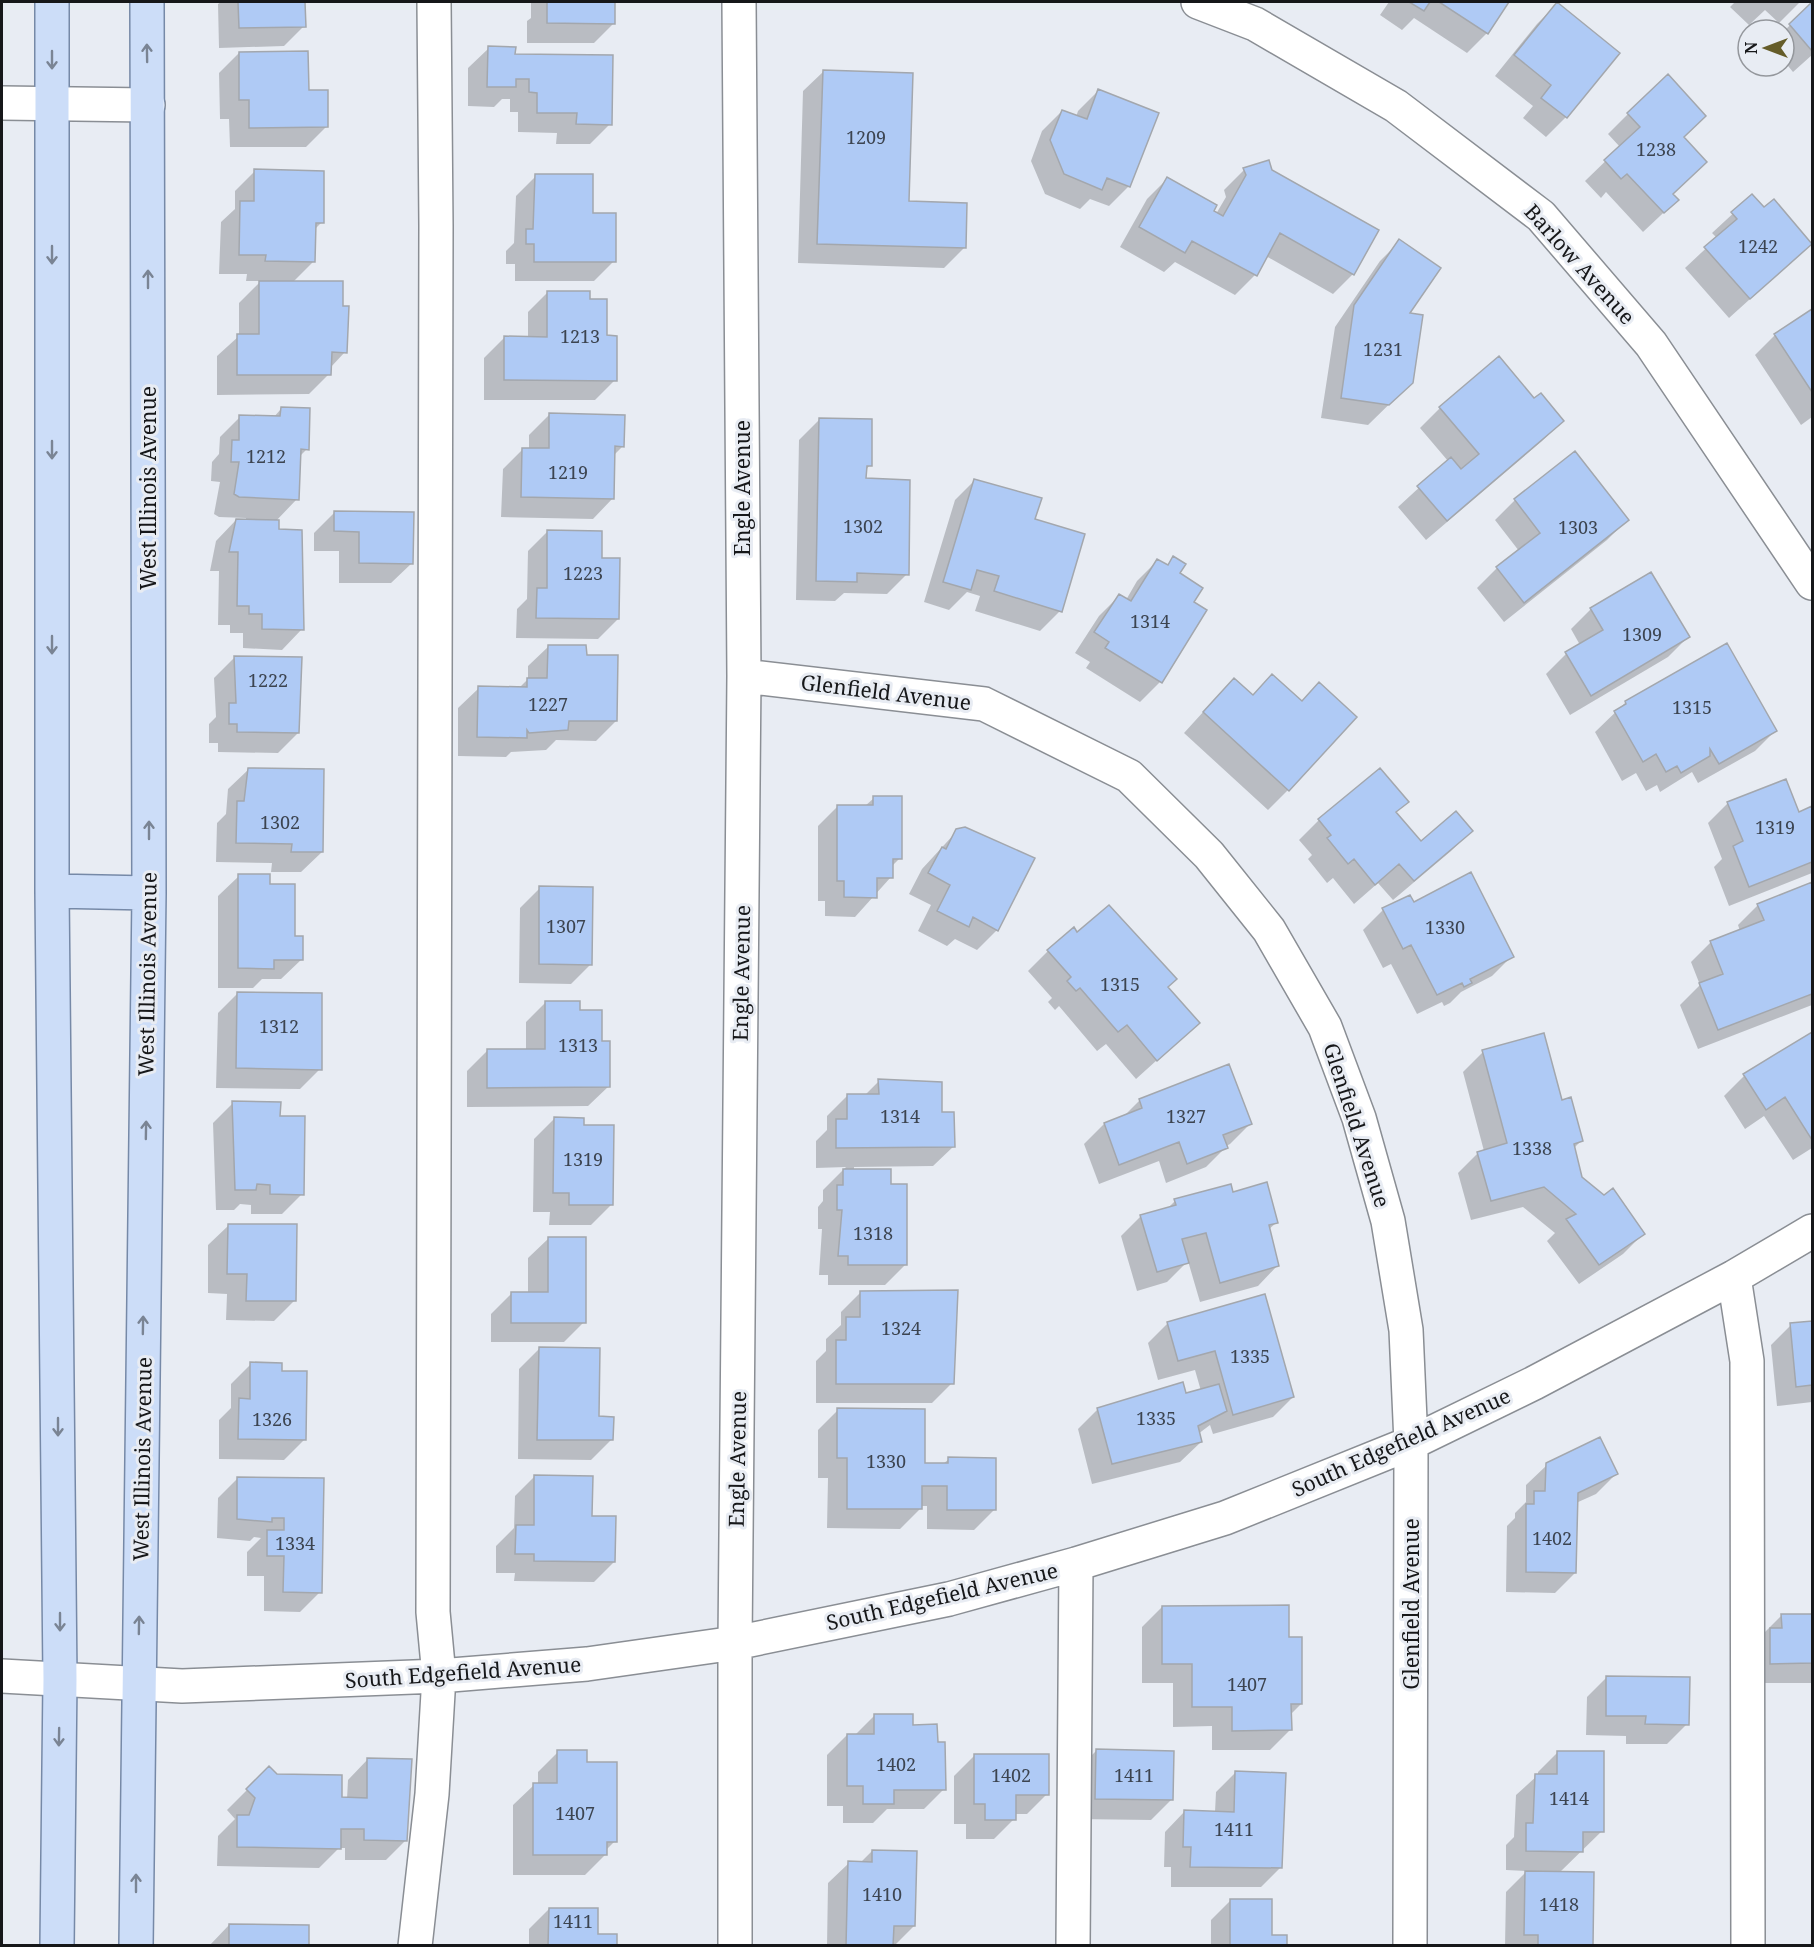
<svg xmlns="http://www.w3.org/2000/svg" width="1814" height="1947" font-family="'Noto Serif',serif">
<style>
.shadow{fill:#0003}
.building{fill:#afcaf5;stroke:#a3a7ad;stroke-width:1.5}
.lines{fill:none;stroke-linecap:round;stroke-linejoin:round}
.minor-casing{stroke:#8a8e94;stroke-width:36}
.major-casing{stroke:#7689a7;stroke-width:36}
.minor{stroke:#fff;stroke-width:33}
.major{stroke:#ccddf8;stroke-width:33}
.oneway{stroke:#7a8494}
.labels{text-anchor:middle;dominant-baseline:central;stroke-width:6;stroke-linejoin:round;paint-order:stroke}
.number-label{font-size:18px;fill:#3c4450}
.street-label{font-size:21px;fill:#161719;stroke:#e8ecf3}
</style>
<rect width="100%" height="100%" fill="#e8ecf3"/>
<path class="shadow" d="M221,2H304V26L284,46L219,48L218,4Z
M531,2H614V23L594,43H527V21L531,18Z
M1389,2H1508L1487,33L1467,53L1414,18L1402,30L1380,15Z
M1735,2H1800L1779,23L1765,10L1749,25L1730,7Z
M1557,4L1566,117L1546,137L1523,118L1533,106L1495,76L1537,24Z
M1812,4V55L1793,72L1784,61V31Z
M489,48L513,56L610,124L590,144H556L557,133L518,132V112H510V99H502L494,107L468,106V68Z
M239,53L307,92L326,127L306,147H230L229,119H220L219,73Z
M824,71L907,202L964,248L944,268L798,263L803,91Z
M1098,91L1129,186L1109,206L1090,199L1080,209L1045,194L1031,161L1042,131L1062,111L1076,117L1078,111Z
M1628,114L1683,137L1671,195L1677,200L1643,232L1606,192L1601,198L1585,181L1620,147L1608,134Z
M1244,170L1271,171L1353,274L1333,294L1266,256L1255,275L1235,295L1175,262L1164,272L1120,247L1147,199L1167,179L1216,214L1226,197L1224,190Z
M255,171L322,222L314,230V261L292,283L341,307L345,352L330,368L329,374L309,394L217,395V356L239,336V303L261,281H246L247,274H219L221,222L235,209V191Z
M536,176L614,261L594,281H515V264H506V251L514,243L516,196Z
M1752,196L1764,210L1811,244L1729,318L1685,268L1717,238L1712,233Z
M1400,241L1407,314L1412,382L1368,425L1321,418L1335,327L1380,261Z
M548,292L589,300L605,337L615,380L595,400H484V358L504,338H528V312Z
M1812,311V417L1801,425L1755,355L1775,335Z
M1498,358L1534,400L1562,421L1542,441L1426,540L1398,507L1448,461L1420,428L1440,408Z
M281,409L307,449L299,457L297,499L275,522L302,629L282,650L243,648V633H230V625H218L219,571H210L216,541L236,520L246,521V518L219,517L214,514L220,482L211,481L212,462L219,454L220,437L240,417L273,418Z
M549,415L623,446L614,455L613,498L593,519L501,517L503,469L523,449H529V435Z
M819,420L870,465L865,471L864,479L907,574L887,594L844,593L835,601L796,600L799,440Z
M1575,453L1627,520L1607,540L1504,622L1477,588L1497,568L1519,551L1495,520L1515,500Z
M975,480L1033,520L1060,611L1040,631L975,611L980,596L967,592L949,610L924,602L955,500Z
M334,513L412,563L391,583H339V551H314V533Z
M548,531L600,560L618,619L598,639L516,638L517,609L527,599L528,551Z
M1173,558L1178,574L1192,603L1160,682L1140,702L1086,668L1090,662L1075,653L1099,616L1119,596L1126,600L1137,581L1157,561L1166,566Z
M1591,609L1688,637L1668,657L1570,715L1546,674L1566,654L1580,645L1571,629Z
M549,646L585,656L616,721L596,741L556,740L546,750L511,752L506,757L458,756V708L479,688H519L528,679V666Z
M234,658L298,733L278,753L218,752V743H209V724L216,717L214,678Z
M1272,676L1301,702L1319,684L1288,790L1268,810L1184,733L1214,700L1252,696Z
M1626,702L1775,731L1755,751L1698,783L1692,772L1660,792L1657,785L1646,791L1636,773L1622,781L1595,732Z
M249,769L322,852L301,872H271L272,863L216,862L217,823L226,814L228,789Z
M1380,770L1407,801L1395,813L1421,843L1471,831L1451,851L1393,900L1378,883L1354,904L1333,878L1327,883L1308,859L1312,855L1299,840L1319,820Z
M874,798L900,858L891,867V877L855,917L825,916V901H818V826L838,806H865Z
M1728,803L1798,814L1812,808V873L1729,906L1714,867L1722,859L1708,823Z
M957,831L997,930L977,950L955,939L947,946L918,931L931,905L909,894L922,869Z
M239,876L269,885L294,937L302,959L281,979H262L253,988H218V896Z
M1812,884V1005L1698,1049L1680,1005L1700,985L1691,962L1711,942L1740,931L1738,925L1758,905Z
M540,888L591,964L571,984L519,983L520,908Z
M1414,904L1512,956L1492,976L1461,992L1450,1003L1444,1006L1442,1002L1417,1014L1391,964L1383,968L1363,930L1383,910Z
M1077,934L1167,988L1198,1023L1136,1079L1106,1044L1097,1051L1059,1006L1055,1010L1048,1002L1052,998L1028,971L1048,951Z
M238,993L320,1069L300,1089L216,1088L218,1013Z
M546,1002L579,1011L600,1043L609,1086L588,1106L467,1107V1071L487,1051H526V1022Z
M1812,1033V1148L1793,1160L1764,1116L1745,1129L1724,1096L1744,1076Z
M1483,1052L1581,1141L1573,1149L1581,1178L1643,1234L1623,1254L1579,1284L1547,1241L1555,1233L1523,1207L1471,1220L1458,1173L1478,1153L1484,1151L1463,1072Z
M1228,1066L1250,1124L1230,1144L1226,1146V1147L1206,1167L1166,1183L1159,1161L1099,1184L1084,1144L1104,1124L1123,1117L1139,1101Z
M879,1081L941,1113L954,1146L933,1166L854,1167V1170L889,1186L905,1265L885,1285H828V1275H819L822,1229H818V1207L823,1201V1190L846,1167L816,1168V1141L827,1130V1116L847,1096H864Z
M233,1103L279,1118L302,1194L282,1214H251V1205L240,1204L234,1210H216L213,1123Z
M554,1119L583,1127L611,1205L591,1225H549L550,1212H533L534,1139Z
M1232,1193L1276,1223L1268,1230L1278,1265L1258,1286L1200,1302L1188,1261L1167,1282L1137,1291L1121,1236L1141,1216L1167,1209L1175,1201Z
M229,1225L294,1301L274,1321L226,1320L227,1294L208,1293V1245Z
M549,1238L584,1322L564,1342H491V1314L511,1294H528V1258Z
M861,1292L952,1383L932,1403H816V1361L826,1351V1339L841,1325V1312Z
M1264,1296L1293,1397L1273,1417L1213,1434L1210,1425L1198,1434L1201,1442L1180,1462L1092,1484L1078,1429L1098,1409L1185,1395L1201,1391L1195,1370L1158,1380L1148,1343L1168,1323Z
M1812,1322V1402L1777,1406L1771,1345L1791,1325Z
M539,1349L598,1418L611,1440L591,1460L518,1459L519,1369Z
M251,1364L280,1372L304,1440L284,1460L219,1459V1420L231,1408V1384Z
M838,1410L924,1464H943L949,1459L994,1510L974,1530L927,1529V1506H920V1509L900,1529L827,1528L828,1478H818V1430Z
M1547,1465L1616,1474L1596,1494L1576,1503L1575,1573L1555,1593L1506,1592L1507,1526L1515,1518V1513L1526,1502V1485Z
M535,1476L591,1517L614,1562L594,1582L514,1581L515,1573H496V1546L514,1528L515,1496Z
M238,1478L322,1479L320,1592L300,1612L264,1611V1576H247V1552L261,1538L254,1537L250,1541L217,1538L218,1498Z
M1162,1607L1288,1638L1301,1704L1290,1715V1730L1270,1750H1212V1726L1173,1727V1683H1142V1627Z
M1782,1615H1812V1683H1751L1762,1635Z
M1607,1677L1687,1724L1667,1744H1626V1736L1586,1735L1587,1697Z
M874,1716L911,1727L937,1744L944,1789L924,1809H887L873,1823H843V1806H827V1755L847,1735H855Z
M1096,1751L1171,1800L1151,1820L1076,1819V1771Z
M558,1752L585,1764L615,1841L605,1851V1855L585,1875H513V1805L534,1785H538V1772Z
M1558,1752L1602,1831L1559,1873L1592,1946H1505L1506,1892L1527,1871L1506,1870V1845L1514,1837L1516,1795L1538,1775V1772Z
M974,1756L1047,1794L1027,1814H1014V1819L994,1839H966V1824H954V1776Z
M368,1759L406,1840L386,1860H345V1848H339L319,1868L217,1866L218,1836L235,1819L227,1810L269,1768L277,1776L341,1799H347L348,1780Z
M1236,1772L1281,1867L1261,1887H1171V1867H1164L1165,1832L1185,1811L1215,1812L1216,1792Z
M872,1851L914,1926L894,1946H827L828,1883L849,1863H860Z
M1231,1900L1271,1937L1286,1946H1211V1920Z
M549,1909L596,1936L616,1946H529V1929Z
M229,1925L308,1946H209Z"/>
<path class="building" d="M238,2H305L306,27L239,28Z
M547,2H615V24L547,23Z
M1409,2H1430L1424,11Z
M1439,2H1509L1488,34Z
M1557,2L1620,53L1567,118L1541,98L1551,85L1514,55Z
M1812,2V51L1789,24Z
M488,46L516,47L515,54L613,55L612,125L576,124L577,113H537V93L529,92V79H516V87H487Z
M308,51L309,90H328V127L249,128V100H239V52Z
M823,70L913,73L909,201L967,203L966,248L817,244Z
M1668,74L1706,116L1684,137L1707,162L1673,194L1679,200L1664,213L1627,174L1621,179L1604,160L1640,127L1627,113Z
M1098,89L1159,113L1130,187L1107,178L1102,190L1064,174L1050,140L1062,110L1087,119Z
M1269,160L1272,170L1379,230L1354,275L1280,233L1257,276L1192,241L1185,253L1139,227L1167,177L1217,205L1214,211L1223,216L1246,175L1243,168Z
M254,169L324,171V223H316L315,262L265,261L266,255H239L240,201H254Z
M535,174H593V213H616V262H534V244H526V229H533Z
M1752,194L1764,207L1774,199L1812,244L1750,299L1704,247L1737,219L1731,212Z
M1399,239L1441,268L1410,313L1423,315L1413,383L1389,405L1341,398L1354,305Z
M259,281H343V306H349L347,353L332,352L331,375H237V334H259Z
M547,291H590V299H607V335L617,336V381L504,380V336L547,337Z
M1812,309V392L1774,334Z
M1499,356L1534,398L1541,393L1564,421L1447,521L1417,486L1451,457L1461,469L1479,454L1439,407Z
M281,407L310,408L309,450L301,449L299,500L239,497L234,494L239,462H231L232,440H239V415L280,416Z
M549,413L625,415L624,447L615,446L614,499L521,497L522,448H549Z
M819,418L872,419V466H867L866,478L910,480L909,575L857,573V582L816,581Z
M1575,451L1629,520L1524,603L1496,567L1540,533L1514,499Z
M974,479L1042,498L1035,519L1085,534L1062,612L994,591L999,576L977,570L971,590L943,582Z
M334,511L414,512L413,564L359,563V532L334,531Z
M236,519L279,520V529L302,530L304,630L262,629V614H249V606H237L238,552H229Z
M547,530L602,531V558H620L619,619L536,618L537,588H547Z
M1173,556L1186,564L1180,573L1203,588L1194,602L1207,610L1162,683L1105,648L1109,642L1094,632L1119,594L1131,601L1157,559L1168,565Z
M1651,572L1690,637L1591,696L1565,652L1603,630L1590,608Z
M1727,643L1777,731L1719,764L1710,749V756L1681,773L1677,766L1666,772L1656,754L1643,762L1614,711L1626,704L1625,701Z
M548,645H586L587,655H618L617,721H569L568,730L529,733L527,730V738L477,737L478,686L527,687V678H547Z
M234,656L302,657L299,733L237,732V724H229V703H236Z
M1272,674L1302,701L1319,682L1357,717L1289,791L1203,712L1234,678L1253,695Z
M248,768L324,769L323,852H291L292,844L236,843L237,801H244Z
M1380,768L1409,802L1396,812L1421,841L1456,811L1473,831L1414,881L1399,864L1375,885L1354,859L1348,864L1327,838L1331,835L1318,819Z
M1786,779L1799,812L1812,806V862L1749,887L1733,846L1743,841L1727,802Z
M873,796H902V859H893V878H877V898L844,897V881H837V805H873Z
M965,827L1035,858L998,931L973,917L969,927L937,911L950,885L928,873L942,847L946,849L956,829Z
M1471,872L1514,957L1470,979L1472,983L1464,987L1462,983L1437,995L1411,945L1403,949L1382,908L1410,895L1414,902Z
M238,874H270V884H295V936H303V960H274V969L238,968Z
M1812,882V994L1718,1030L1699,983L1723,974L1710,941L1764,920L1757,904Z
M539,886L593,887L592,965L539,964Z
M1109,905L1177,979L1168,987L1200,1023L1157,1061L1127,1025L1118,1032L1080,988L1076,991L1067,981L1071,977L1047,950L1074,927L1077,932Z
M237,992L322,993V1070L236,1068Z
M545,1001H580V1010H602V1041H610V1087L487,1088V1049H545Z
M1812,1032V1140L1785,1097L1766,1110L1743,1074Z
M1544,1033L1562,1100L1571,1097L1583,1141L1574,1144L1582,1177L1604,1195L1613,1188L1645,1234L1599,1265L1566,1219L1576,1214L1544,1187L1491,1201L1477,1152L1507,1143L1482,1050Z
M1229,1064L1252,1124L1223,1135L1228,1148L1187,1164L1179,1142L1119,1165L1104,1123L1142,1108L1139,1099Z
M878,1079L942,1082V1112H954L955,1147L836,1148V1119H847V1094H879Z
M232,1101L281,1102L280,1116H305L304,1195L270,1194V1185L257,1184L256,1190H235Z
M554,1117L584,1118V1125H614L613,1205H569V1193H553Z
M843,1169H891V1184H907V1265H848V1256H838L842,1210H837V1185H843Z
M1267,1182L1278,1223L1269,1225L1279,1266L1220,1283L1206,1233L1182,1239L1189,1263L1157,1272L1140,1215L1176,1205L1174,1199L1231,1184L1233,1192Z
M228,1224H297L296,1301H246L247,1274H227Z
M548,1237H586V1323H511V1292H548Z
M958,1290L954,1384H836V1340H846V1317H860V1291Z
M1265,1294L1294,1397L1233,1415L1215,1351L1178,1361L1167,1322Z
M1812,1321V1385L1796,1387L1790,1323Z
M539,1347L600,1348L599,1416L614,1417L613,1440H537Z
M250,1362L282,1363V1371H307L306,1440L238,1439L239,1398L250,1399Z
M1183,1382L1186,1393L1219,1384L1227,1411L1198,1426L1202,1442L1112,1464L1097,1408Z
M837,1408L925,1409V1463H948V1457L996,1458V1510H947V1486H922V1509H847V1458H837Z
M1600,1437L1618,1474L1578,1493L1576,1573L1526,1572V1504H1534V1491H1545L1546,1463Z
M534,1475L593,1476L592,1516H616L615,1562L534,1561V1554H515L516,1525H534Z
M237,1477L324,1478L322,1593L283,1592L284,1556H267V1530H284V1518H272V1522L237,1519Z
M1289,1605V1637H1302V1704H1291L1292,1730L1232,1731V1707H1192V1664H1162V1606Z
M1781,1614H1812V1663L1770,1664V1628H1782Z
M1606,1676L1690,1677L1689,1725L1645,1724L1646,1716H1606Z
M874,1714H913V1725L937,1724L938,1742H945L946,1790H894V1804H863V1786H847V1734H874Z
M1096,1749L1174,1751L1173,1800L1095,1799Z
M557,1750H587V1762H617V1842H607V1855H533V1783H557Z
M1557,1751H1604V1832H1583V1852L1526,1851V1823H1533L1535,1774H1557Z
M974,1754H1049V1795H1016V1820H985V1804H974Z
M367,1758L412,1759L407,1841L364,1840V1829H341V1849L237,1847V1815H249L255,1798L246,1789L269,1766L277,1774L342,1775V1797L367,1798Z
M1235,1771L1286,1773L1282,1868L1190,1867L1191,1847H1183L1184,1810L1234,1812Z
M872,1850L917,1851L915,1926H894L893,1946H846L848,1861L872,1862Z
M1525,1871L1594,1872L1593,1946H1538V1935H1524Z
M1230,1899H1272V1935H1287V1946H1230Z
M549,1908H598V1934H617V1946H548Z
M229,1924L309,1925V1946H229Z"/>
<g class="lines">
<defs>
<path id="minor" d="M1198,2L1255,24L1396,106L1541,216L1651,344L1812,583
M2,103L148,105
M744,676L984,704L1129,776L1209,855L1269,930L1325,1027L1359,1118L1388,1221L1406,1330L1411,1443L1410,1946
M1734,1277L1747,1361L1748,1946
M2,1676L182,1686L439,1676L587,1664L735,1643L949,1599L1076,1564L1225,1518L1411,1443L1534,1383L1734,1277L1812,1231
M415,1946L432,1794L439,1676L433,1612L436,226L434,2
M735,1946V1643L744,676L739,2
M1073,1946L1076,1564"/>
<path id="major" d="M52,2V891L60,1679L57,1946
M52,891L149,893
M136,1946L149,893L147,2"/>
</defs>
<use href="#minor" class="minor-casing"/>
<use href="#major" class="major-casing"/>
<use href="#minor" class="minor"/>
<use href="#major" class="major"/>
</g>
<defs><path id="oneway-shaft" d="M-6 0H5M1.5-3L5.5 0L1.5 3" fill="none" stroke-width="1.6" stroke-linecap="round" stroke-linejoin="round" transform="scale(1.5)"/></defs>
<g class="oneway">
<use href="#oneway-shaft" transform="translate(147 53) rotate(-91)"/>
<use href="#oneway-shaft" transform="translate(52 60) rotate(90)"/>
<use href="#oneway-shaft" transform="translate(52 255) rotate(90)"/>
<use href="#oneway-shaft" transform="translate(148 279) rotate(-90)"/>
<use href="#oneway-shaft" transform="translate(52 450) rotate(90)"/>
<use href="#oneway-shaft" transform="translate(52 645) rotate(90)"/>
<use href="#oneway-shaft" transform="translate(149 830) rotate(-90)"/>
<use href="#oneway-shaft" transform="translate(146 1130) rotate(-89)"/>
<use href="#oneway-shaft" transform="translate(143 1325) rotate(-89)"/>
<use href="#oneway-shaft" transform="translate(58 1427) rotate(90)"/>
<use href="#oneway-shaft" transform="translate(60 1622) rotate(90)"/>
<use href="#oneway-shaft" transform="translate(139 1625) rotate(-89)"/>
<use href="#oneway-shaft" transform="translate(59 1737) rotate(91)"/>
<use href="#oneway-shaft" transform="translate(136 1883) rotate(-90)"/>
</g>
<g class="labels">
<g class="number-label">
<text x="866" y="137">1209</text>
<text x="1656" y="149">1238</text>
<text x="1758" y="246">1242</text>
<text x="580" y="336">1213</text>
<text x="1383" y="349">1231</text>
<text x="266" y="456">1212</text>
<text x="568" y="472">1219</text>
<text x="863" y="526">1302</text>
<text x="1578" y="527">1303</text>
<text x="583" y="573">1223</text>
<text x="1150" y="621">1314</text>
<text x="1642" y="634">1309</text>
<text x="268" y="680">1222</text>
<text x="548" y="704">1227</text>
<text x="1692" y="707">1315</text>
<text x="280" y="822">1302</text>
<text x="1775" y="827">1319</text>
<text x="566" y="926">1307</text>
<text x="1445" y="927">1330</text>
<text x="1120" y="984">1315</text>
<text x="279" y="1026">1312</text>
<text x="578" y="1045">1313</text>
<text x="900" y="1116">1314</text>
<text x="1186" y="1116">1327</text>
<text x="1532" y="1148">1338</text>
<text x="583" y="1159">1319</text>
<text x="873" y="1233">1318</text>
<text x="901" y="1328">1324</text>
<text x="1250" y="1356">1335</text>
<text x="1156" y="1418">1335</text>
<text x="272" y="1419">1326</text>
<text x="886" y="1461">1330</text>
<text x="1552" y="1538">1402</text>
<text x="295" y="1543">1334</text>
<text x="1247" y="1684">1407</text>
<text x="896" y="1764">1402</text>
<text x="1011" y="1775">1402</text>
<text x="1134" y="1775">1411</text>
<text x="1569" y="1798">1414</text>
<text x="575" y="1813">1407</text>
<text x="1234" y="1829">1411</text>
<text x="882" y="1894">1410</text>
<text x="1559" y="1904">1418</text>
<text x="573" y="1921">1411</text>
</g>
<g class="street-label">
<text transform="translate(1580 264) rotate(48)">Barlow Avenue</text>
<text transform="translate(148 488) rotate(-90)">West Illinois Avenue</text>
<text transform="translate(742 488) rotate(-90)">Engle Avenue</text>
<text transform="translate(886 692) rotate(7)">Glenfield Avenue</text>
<text transform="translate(741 973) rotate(-89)">Engle Avenue</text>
<text transform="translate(147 974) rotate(-89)">West Illinois Avenue</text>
<text transform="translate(1357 1125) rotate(72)">Glenfield Avenue</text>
<text transform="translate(1401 1442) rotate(-24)">South Edgefield Avenue</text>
<text transform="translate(142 1459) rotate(-89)">West Illinois Avenue</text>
<text transform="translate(737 1459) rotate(-89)">Engle Avenue</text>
<text transform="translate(942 1596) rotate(-13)">South Edgefield Avenue</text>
<text transform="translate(1411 1604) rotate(-90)">Glenfield Avenue</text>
<text transform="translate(463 1672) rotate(-4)">South Edgefield Avenue</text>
</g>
</g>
<rect width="1814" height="1947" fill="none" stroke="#161719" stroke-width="6"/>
<g transform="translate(1766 48) rotate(270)"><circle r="28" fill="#e8ecf3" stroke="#94979c" stroke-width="1.5"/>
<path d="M0-4.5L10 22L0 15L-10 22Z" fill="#655c29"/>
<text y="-9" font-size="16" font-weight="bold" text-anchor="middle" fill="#161719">N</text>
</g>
</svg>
